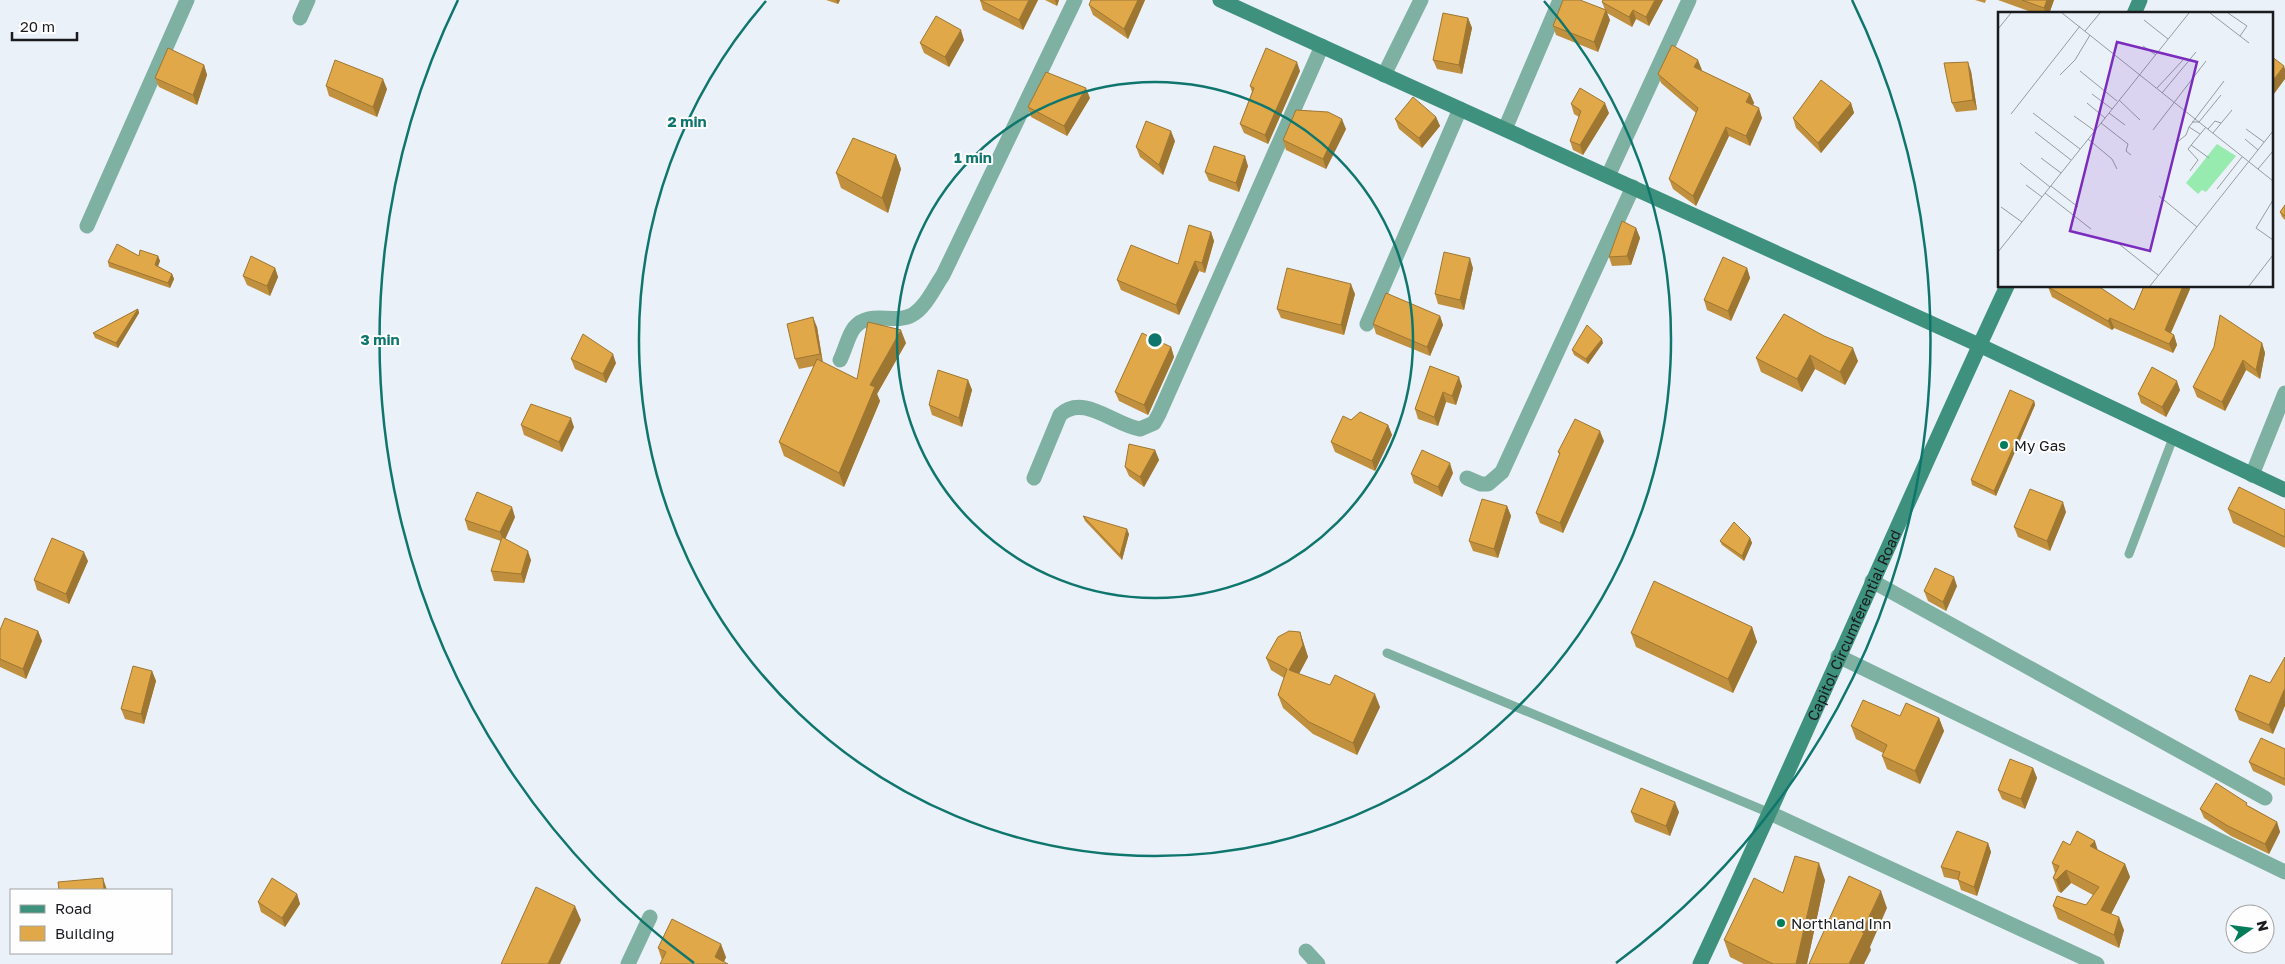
<svg xmlns="http://www.w3.org/2000/svg" width="2285" height="964" font-family="'Golos Text',sans-serif">
<style>
.lines{fill:none;stroke-linecap:round;stroke-linejoin:round}
.lane{stroke:#7fb1a2;stroke-width:9}
.street{stroke:#7fb1a2;stroke-width:15}
.secondary{stroke:#3e927d;stroke-width:15}
.wall{fill:#c1903e}
.shaded-wall{fill:#9d7632}
.building{fill:#e0a848;stroke:#9d7632}
.ring{fill:none;stroke:#0f766e;stroke-width:2.5}
.poi-dot{fill:#037c5a;stroke:#fefefe;stroke-width:2}
.labels{text-anchor:middle;dominant-baseline:central;stroke-width:4;stroke-linejoin:round;paint-order:stroke}
.poi-label{font-size:15px;fill:#191b1e;stroke:#fefefe;text-anchor:start}
.street-label{font-size:15px;fill:#191b1e;stroke:#fefefe}
.inset-road{fill:none;stroke:#979ba1;stroke-width:1}
.view{fill:#7b2cbf;fill-opacity:0.15;stroke:#7b2cbf;stroke-width:2.5}
.inset-edge{fill:none;stroke:#191b1e;stroke-width:2.5}
.centre{fill:#0f766e;stroke:#fefefe;stroke-width:2.5}
.ring-label{font-size:15px;text-anchor:middle;font-weight:bold;fill:#0f766e;stroke:#fefefe;stroke-width:4;stroke-linejoin:round;paint-order:stroke}
</style>
<rect width="100%" height="100%" fill="#ebf1f9"/>
<g class="lines">
<path class="lane" d="M2129,554L2173,438
M1387,653L1770,813"/>
<path class="street" d="M300,18L308,0
M1384,75L1421,0
M1505,129L1560,0
M1608,176L1689,0
M87,226L187,0
M1367,324L1460,109
M840,360C845,350 848,336 854,328C869,309 894,325 912,315C926,307 934,288 943,275L1075,0
M2252,475L2285,393
M1034,478L1060,415C1083,393 1114,425 1140,429L1154,423L1159,414L1322,46
M1467,478L1481,484H1488L1502,472L1633,187
M1872,581L2265,798
M1838,656L2285,872
M1770,813L2097,964
M1306,951L1318,964
M628,964L650,917"/>
<g class="secondary">
<path d="M1220,0L1979,345L2285,490"/>
<path d="M2134,14L2140,0"/>
<path id="s1" d="M1700,964C1805,739 1902,511 2007,286"/>
</g>
</g>
<path class="wall" d="M826,0H840L838,4Z
M980,0H1038L1023,30L983,10Z
M1045,0H1059L1057,6Z
M1091,0H1145L1128,39L1093,15L1089,5Z
M1663,0L1649,26L1636,19L1632,27L1607,13L1610,20L1598,52L1556,35L1553,26L1605,10L1602,2Z
M1975,0H1986L1985,3Z
M1998,0H2054L2049,14H2037Z
M1468,18L1472,28L1462,74L1437,69L1433,60Z
M964,40L949,67L924,53L920,43Z
M204,65L207,75L197,105L159,87L155,78Z
M1702,70L1701,71L1750,94L1754,103L1753,105L1762,118L1750,146L1729,136L1696,206L1673,189L1669,179L1696,113L1661,83L1658,74Z
M1300,71L1268,144L1244,133L1240,124L1252,92L1250,86Z
M1971,71L1977,110L1956,112L1952,103Z
M326,86L387,89L377,117L329,96Z
M1090,98L1067,136L1031,117L1028,107Z
M1851,103L1854,113L1821,153L1796,128L1793,118Z
M1571,104L1609,113L1583,155L1573,150L1570,141L1579,117L1574,114Z
M1436,117L1440,126L1422,148L1399,129L1395,119Z
M1346,129L1326,169L1286,150L1283,140Z
M1175,141L1163,175L1140,157L1136,147Z
M896,155L901,169L888,213L841,188L836,173Z
M1248,166L1239,192L1209,181L1205,172Z
M2285,205V220L2282,217L2280,212Z
M1636,228L1640,238L1631,265L1612,266L1609,257Z
M1211,232L1214,241L1205,273L1199,271L1179,315L1121,290L1117,280L1178,264Z
M139,256H158L160,261L158,266L172,274L174,279L170,288L109,267L108,262Z
M275,268L278,277L270,296L247,285L243,276Z
M1473,268L1464,310L1438,304L1435,294Z
M1747,268L1750,278L1731,321L1707,310L1704,300Z
M2144,286H2189L2190,289L2171,333L2174,335L2177,345L2173,353L2114,328L2112,330L2052,297L2048,287L2134,310Z
M1355,294L1344,335L1281,318L1277,309Z
M138,309L139,313L118,348L95,338L93,333Z
M1784,314L1858,361L1845,385L1815,369L1802,392L1761,372L1756,358Z
M1440,316L1443,325L1430,356L1376,334L1373,324Z
M817,327L823,363L857,379L906,343L877,394L880,401L844,487L784,456L779,442L814,366L799,369L795,359Z
M1603,343L1588,364L1574,355L1572,350Z
M2262,343L2265,353L2260,379L2246,370L2225,411L2197,397L2193,387Z
M1171,347L1174,357L1148,415L1119,401L1115,392Z
M571,359L616,363L606,383L575,369Z
M1430,366L1462,386L1456,405L1446,402L1438,426L1418,419L1415,409Z
M968,380L972,390L962,427L932,415L929,405Z
M2180,390L2166,417L2141,403L2138,394Z
M2034,401L2035,405L1996,496L1972,485L1971,480Z
M1351,420L1388,425L1392,435L1375,471L1335,452L1331,442Z
M521,425L574,427L562,452L524,435Z
M1604,441L1563,533L1540,523L1536,513L1560,455L1558,452Z
M1155,450L1159,460L1144,487L1129,476L1125,467Z
M1453,473L1442,497L1414,483L1411,474Z
M1507,506L1511,516L1498,558L1473,551L1469,541Z
M2228,509L2285,510V548L2233,523Z
M2066,512L2050,551L2018,537L2014,527Z
M1083,516L1129,534L1122,560L1085,521Z
M515,517L505,539L531,560L524,583L494,581L491,571L501,541L468,530L465,520Z
M1750,538L1752,543L1744,561L1722,545L1720,541Z
M88,561L69,604L37,590L34,580Z
M1957,586L1946,611L1928,601L1924,591Z
M1752,627L1757,642L1733,693L1636,647L1631,633Z
M0,630L38,631L42,641L26,679L0,667Z
M1300,632L1308,657L1299,674L1380,707L1357,755L1313,734L1283,708L1278,695L1284,678L1271,670L1266,658Z
M152,671L156,681L144,724L125,719L121,709Z
M2270,683L2273,734L2239,720L2235,710Z
M1900,716L1939,718L1944,731L1920,784L1887,769L1882,756L1883,753L1856,739L1851,726Z
M2285,749V786L2253,771L2249,762Z
M2033,768L2037,778L2025,809L2002,799L1998,790Z
M2249,806L2277,822L2280,832L2269,854L2231,836L2204,818L2200,809Z
M1631,812H1679L1670,836L1635,822Z
M1988,843L1991,852L1977,896L1961,890L1958,880L1944,877L1941,867Z
M2070,845L2098,850L2125,864L2130,877L2111,914L2124,930L2119,948L2058,919L2053,906L2086,905L2093,895L2071,883L2061,893L2058,891L2053,878L2055,873L2052,863Z
M1825,880L1807,964H1744L1730,957L1724,940L1783,893Z
M297,894L300,904L285,927L261,912L258,902Z
M658,948L726,957L724,962L662,960Z"/>
<path class="shaded-wall" d="M836,0H840L838,4Z
M1029,0H1038L1023,30L1019,20Z
M1055,0H1059L1057,6Z
M1138,0H1145L1128,39L1124,29Z
M1655,0H1663L1649,26L1646,17Z
M2047,0H2054L2049,14H2046L2044,8Z
M1606,10L1610,20L1598,52L1594,42Z
M1633,10L1636,19L1632,27L1629,17Z
M1468,18L1472,28L1462,74L1459,65Z
M961,30L964,40L949,67L945,57Z
M1698,60L1702,70L1698,77L1694,67Z
M1297,62L1300,71L1268,144L1265,135Z
M1968,62L1971,71L1977,110L1973,100Z
M204,65L207,75L197,105L193,95Z
M2284,66L2285,69V79L2271,98V83Z
M383,79L387,89L377,117L373,107Z
M1086,88L1090,98L1067,136L1064,126Z
M1750,94L1754,103L1750,112L1746,102Z
M1605,103L1609,113L1583,155L1580,145Z
M1851,103L1854,113L1821,153L1818,143Z
M1759,108L1762,118L1750,146L1746,136Z
M1436,117L1440,126L1422,148L1419,138Z
M1342,119L1346,129L1326,169L1323,159Z
M1726,127L1729,136L1696,206L1693,196Z
M1171,131L1175,141L1163,175L1159,165Z
M896,155L901,169L888,213L882,198Z
M1245,156L1248,166L1239,192L1236,183Z
M1636,228L1640,238L1631,265L1627,256Z
M1211,232L1214,241L1205,273L1202,263Z
M158,256L160,261L157,269L155,265Z
M1470,258L1473,268L1464,310L1460,300Z
M1195,261L1199,271L1179,315L1176,305Z
M275,268L278,277L270,296L267,286Z
M1747,268L1750,278L1731,321L1728,311Z
M172,274L174,279L170,288L168,283Z
M1351,284L1355,294L1344,335L1341,325Z
M2183,286H2189L2190,289L2168,339L2165,330Z
M138,309L139,313L118,348L116,343Z
M1440,316L1443,325L1430,356L1427,347Z
M813,317L817,327L823,364L820,354Z
M2110,318L2114,328L2112,330L2108,321Z
M901,330L906,343L877,394L880,401L844,487L839,473L870,385Z
M2174,335L2177,345L2173,353L2169,344Z
M1602,339L1603,343L1588,364L1586,359Z
M2262,343L2265,353L2260,379L2256,370Z
M1171,347L1174,357L1148,415L1144,405Z
M1853,348L1858,361L1845,385L1840,372Z
M613,354L616,363L606,383L603,374Z
M1810,355L1815,369L1802,392L1797,379Z
M2243,360L2246,370L2225,411L2222,402Z
M1459,377L1462,386L1456,405L1452,396Z
M968,380L972,390L962,427L959,418Z
M2177,381L2180,390L2166,417L2162,407Z
M1443,392L1446,402L1438,426L1434,417Z
M2034,401L2035,405L1996,496L1994,491Z
M571,418L574,427L562,452L559,442Z
M1388,425L1392,435L1375,471L1372,461Z
M1600,431L1604,441L1563,533L1560,523Z
M1155,450L1159,460L1144,487L1140,477Z
M1450,463L1453,473L1442,497L1438,487Z
M2063,502L2066,512L2050,551L2047,541Z
M1507,506L1511,516L1498,558L1494,549Z
M512,507L515,517L504,542L500,532Z
M1127,529L1129,534L1122,560L1120,555Z
M1750,538L1752,543L1744,561L1742,556Z
M528,551L531,560L524,583L521,574Z
M84,552L88,561L69,604L66,594Z
M1954,577L1957,586L1946,611L1943,602Z
M1752,627L1757,642L1733,693L1728,679Z
M38,631L42,641L26,679L23,669Z
M1300,632L1308,657L1294,683L1289,670Z
M152,671L156,681L144,724L141,714Z
M2285,688V706L2273,734L2269,725Z
M1375,694L1380,707L1357,755L1353,743Z
M1939,718L1944,731L1920,784L1915,771Z
M2033,768L2037,778L2025,809L2021,799Z
M1675,802L1679,812L1670,836L1666,826Z
M2277,822L2280,832L2269,854L2265,844Z
M2095,841L2099,854L2090,846Z
M1988,843L1991,852L1977,896L1974,887Z
M1819,863L1825,880L1807,964H1796Z
M2125,864L2130,877L2106,924L2101,910Z
M2066,870L2071,883L2061,893L2056,880Z
M103,878L107,890H104Z
M1881,891L1887,908L1870,947L1871,950L1864,964H1849L1862,932Z
M297,894L300,904L285,927L282,918Z
M575,906L581,920L560,964H548Z
M2119,917L2124,930L2119,948L2114,935Z
M721,944L726,957L723,964L715,957Z"/>
<path class="building" d="M980,0H1029L1019,20Z
M1091,0H1138L1124,29L1089,5Z
M1563,0H1580L1606,10L1594,42L1553,26Z
M1603,0H1655L1646,17L1633,10L1629,17L1602,2Z
M2022,0H2047L2044,8Z
M1443,13L1468,18L1459,65L1433,60Z
M936,16L961,30L945,57L920,43Z
M1672,45L1698,60L1694,67L1750,94L1746,102L1759,108L1746,136L1726,127L1693,196L1669,179L1698,108L1658,74Z
M168,48L204,65L193,95L155,78Z
M1266,48L1297,62L1265,135L1240,124L1254,88L1250,86Z
M2271,56L2284,66L2271,83Z
M335,60L383,79L373,107L326,86Z
M1968,62L1973,100L1952,103L1944,63Z
M1046,72L1086,88L1064,126L1028,107Z
M1821,80L1851,103L1818,143L1793,118Z
M1580,88L1605,103L1580,145L1570,141L1581,111L1571,104Z
M1413,97L1436,117L1419,138L1395,119Z
M1296,110L1328,112L1342,119L1323,159L1283,140Z
M1146,121L1171,131L1159,165L1136,147Z
M853,138L896,155L882,198L836,173Z
M1214,146L1245,156L1236,183L1205,172Z
M2285,205V216L2280,212Z
M1622,221L1636,228L1627,256L1609,257Z
M1189,225L1211,232L1202,263L1195,261L1176,305L1117,280L1131,245L1178,264Z
M117,244L139,256L140,250L158,256L155,265L172,274L168,283L108,262Z
M1444,252L1470,258L1460,300L1435,294Z
M251,256L275,268L267,286L243,276Z
M1723,257L1747,268L1728,311L1704,300Z
M1287,268L1351,284L1341,325L1277,309Z
M2049,286H2098L2134,310L2144,286H2183L2165,330L2174,335L2169,344L2110,318L2108,321L2048,287Z
M1386,293L1440,316L1427,347L1373,324Z
M138,309L116,343L93,333Z
M1784,314L1824,336L1853,348L1840,372L1810,355L1797,379L1756,358Z
M2220,315L2262,343L2256,370L2243,360L2222,402L2193,387L2214,347Z
M813,317L820,354L795,359L787,324Z
M868,322L901,330L870,385L875,387L839,473L779,442L817,359L857,379Z
M1587,325L1602,339L1586,359L1572,350Z
M1142,333L1171,347L1144,405L1115,392Z
M583,334L613,354L603,374L571,359Z
M1430,366L1459,377L1452,396L1443,392L1434,417L1415,409Z
M2152,367L2177,381L2162,407L2138,394Z
M938,370L968,380L959,418L929,405Z
M2010,390L2034,401L1994,491L1971,480Z
M531,404L571,418L559,442L521,425Z
M1360,412L1388,425L1372,461L1331,442L1343,416L1351,420Z
M1575,419L1600,431L1560,523L1536,513L1560,453L1558,452Z
M1129,444L1155,450L1140,477L1125,467Z
M1422,450L1450,463L1438,487L1411,474Z
M2239,487L2285,510V537L2228,509Z
M2030,489L2063,502L2047,541L2014,527Z
M477,492L512,507L500,532L465,520Z
M1482,499L1507,506L1494,549L1469,541Z
M1083,516L1127,529L1120,555Z
M1734,522L1750,538L1742,556L1720,541Z
M502,537L528,551L521,574L491,571Z
M52,538L84,552L66,594L34,580Z
M1935,568L1954,577L1943,602L1924,591Z
M1654,581L1752,627L1728,679L1631,633Z
M5,618L38,631L23,669L0,659V630Z
M1289,631L1300,632L1303,645L1289,670L1330,685L1335,675L1375,694L1353,743L1309,722L1278,695L1287,669L1266,658L1278,637Z
M2285,657V688L2269,725L2235,710L2250,675L2270,683Z
M133,666L152,671L141,714L121,709Z
M1863,700L1900,716L1906,703L1939,718L1915,771L1882,756L1887,745L1851,726Z
M2261,738L2285,749V779L2249,762Z
M2010,759L2033,768L2021,799L1998,790Z
M2216,783L2247,803L2246,805L2277,822L2265,844L2228,826L2200,809Z
M1641,788L1675,802L1666,826L1631,812Z
M1957,831L1988,843L1974,887L1958,880L1960,872L1941,867Z
M2077,831L2095,841L2090,846L2125,864L2101,910L2119,917L2114,935L2053,906L2057,896L2086,905L2099,887L2066,870L2056,880L2053,878L2059,866L2052,863L2063,841L2070,845Z
M1795,856L1819,863L1796,964H1773L1724,940L1754,878L1783,893Z
M1849,876L1881,891L1862,932L1864,933L1849,964H1809Z
M103,878L104,890H59L58,882Z
M272,878L297,894L282,918L258,902Z
M536,887L575,906L548,964H501Z
M672,919L721,944L715,957L728,964H660L666,952L658,948Z"/>
<g class="ring">
<circle cx="1155" cy="340" r="258"/>
<path d="M1544 1A516 516 0 1 1 766 1"/>
<path d="M694 963A775 775 0 0 1 458 0M1852 0A775 775 0 0 1 1616 963"/>
</g>
<g class="poi-dot">
<circle cx="2004" cy="445" r="5"/>
<circle cx="1781" cy="923" r="5"/>
</g>
<g class="labels">
<g class="poi-label">
<text x="2014" y="445">My Gas</text>
<text x="1791" y="923">Northland Inn</text>
</g>
<g class="street-label">
<text stroke="none"><textPath href="#s1" startOffset="372">Capitol Circumferential Road</textPath></text>
</g>
</g>
<g transform="translate(1998 12)">
<rect width="275" height="275" fill="#ebf1f9"/>
<path d="M219,132L238,144L208,180L204,178L200,182L188,171Z" fill="#97ebaf"/>
<path class="inset-road" d="M64,1L275,169M212,1L251,31M230,1L249,14L242,24M146,8L170,27M0,17L13,1M87,19L102,1M145,34L158,43M82,59L119,89M62,63L77,48L92,23M159,76L185,48M164,81L198,40M94,82L114,97M121,88L142,108M89,91L107,106M35,101L82,137M111,101L127,113M13,102L82,14M76,104L97,119M194,110H201L223,83M103,111L130,132L128,139L133,143M191,115L226,69M210,117L217,109L223,111M248,117L266,130M155,118L208,49M37,120L73,148M215,121L234,98M90,127L114,147L119,157M247,127L260,138M178,131L188,123L191,115L202,122M193,133L211,146M43,146L63,161M22,151L52,175M260,157L275,139M192,159L200,148L190,137L208,115M28,173L44,185M53,174L80,195M219,177L244,145M47,181L93,217M161,184L199,215M275,188L258,216L275,228M3,195L24,210M121,232L160,263M0,240L191,1M152,274L275,119M251,274L275,243"/>
<path class="view" d="M119,30L199,50L152,239L72,219Z"/>
<rect width="275" height="275" class="inset-edge"/>
</g>
<circle cx="1155" cy="340" r="8" class="centre"/>
<g class="ring-label">
<text x="687" y="127">2 min</text>
<text x="973" y="163">1 min</text>
<text x="380" y="345">3 min</text>
</g>
<rect x="10" y="889" width="162" height="65" fill="#fefefe" stroke="#a2a3a4"/>
<rect x="20" y="905" width="25" height="8" fill="#3e927d" stroke="#a2a3a4"/>
<text x="55" y="914" font-size="15" fill="#191b1e">Road</text>
<rect x="20" y="926" width="25" height="15" fill="#e0a848" stroke="#a2a3a4"/>
<text x="55" y="939" font-size="15" fill="#191b1e">Building</text>
<g transform="translate(2250 929) rotate(76)"><circle r="24" fill="#fefefe" stroke="#a2a3a4"/>
<path d="M0-4L9 19L0 12L-9 19Z" fill="#037c5a"/>
<text y="-8" font-size="14" font-weight="bold" text-anchor="middle" fill="#191b1e">N</text>
</g>
<path d="M12 32v8h65v-8" fill="none" stroke="#191b1e" stroke-width="2.5"/>
<text x="20" y="32" font-size="15" fill="#191b1e" stroke="#fefefe" stroke-width="4" paint-order="stroke">20 m</text>
</svg>
